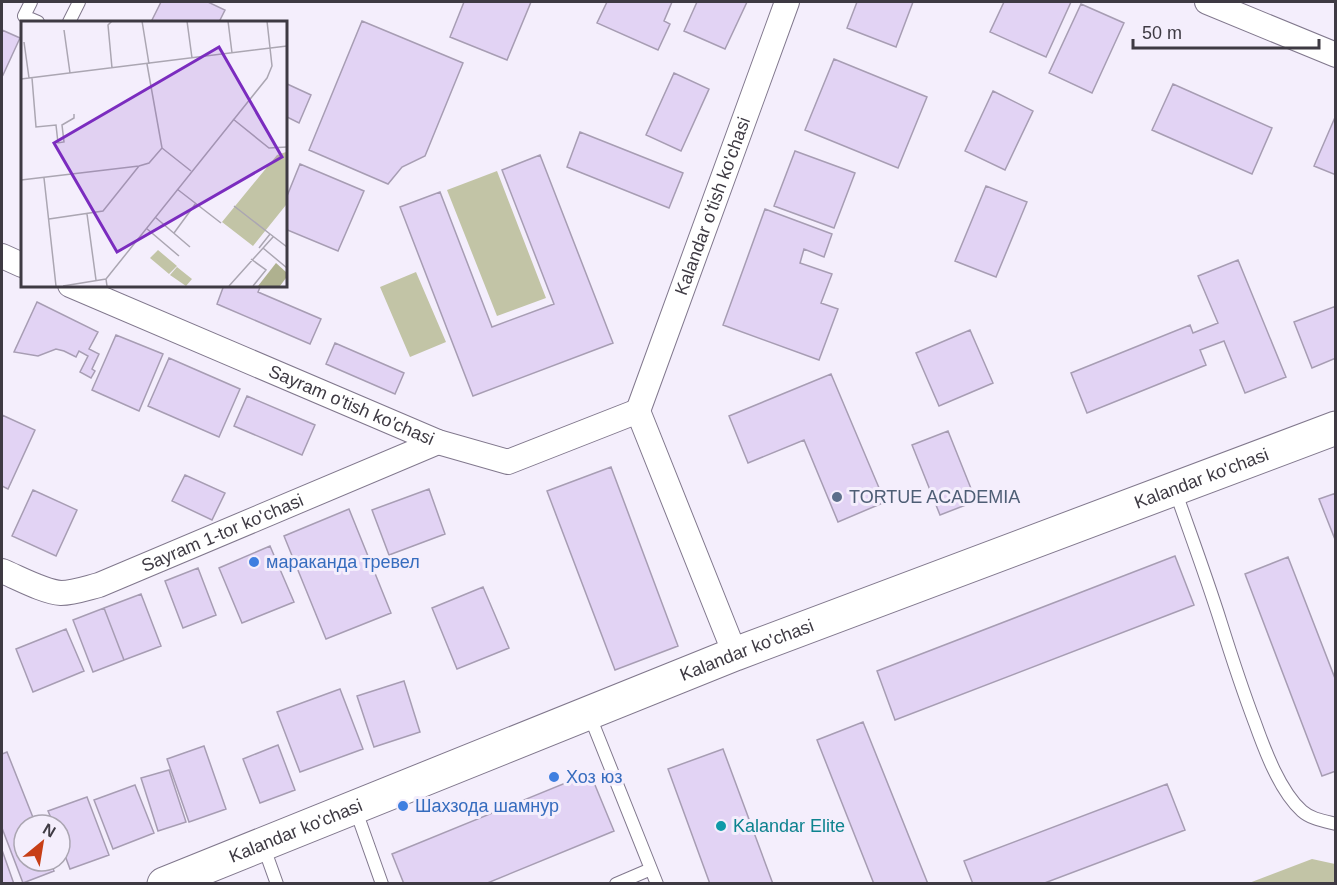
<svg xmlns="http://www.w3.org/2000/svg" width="1337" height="885" font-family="Arial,sans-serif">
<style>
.green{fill:#c2c4a6}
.building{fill:#e2d3f4;stroke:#a79db3;stroke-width:1.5}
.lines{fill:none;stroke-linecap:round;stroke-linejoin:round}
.lane-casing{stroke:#81788d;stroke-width:14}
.street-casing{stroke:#81788d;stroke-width:26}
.secondary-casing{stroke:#81788d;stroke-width:35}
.lane{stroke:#fff;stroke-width:12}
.street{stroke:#fff;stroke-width:24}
.secondary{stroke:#fff;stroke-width:33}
.service-dot{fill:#5c6f8a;stroke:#f4eefc;stroke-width:2}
.shop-dot{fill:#3f7fe0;stroke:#f4eefc;stroke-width:2}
.culture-dot{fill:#0f9aa8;stroke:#f4eefc;stroke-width:2}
.labels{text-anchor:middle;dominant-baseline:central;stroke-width:6;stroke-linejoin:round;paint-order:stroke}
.street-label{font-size:18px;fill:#3e3a43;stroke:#f4eefc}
.service-label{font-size:18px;fill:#4e5e75;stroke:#f4eefc;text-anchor:start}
.shop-label{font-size:18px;fill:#366cbe;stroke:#f4eefc;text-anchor:start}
.culture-label{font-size:18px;fill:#0d838f;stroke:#f4eefc;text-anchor:start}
.inset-road{fill:none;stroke:#aba6b2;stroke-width:1.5}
.view{fill:#7b2cbf;fill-opacity:0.15;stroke:#7b2cbf;stroke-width:3}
.inset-edge{fill:none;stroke:#3e3a43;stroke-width:3}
</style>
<rect width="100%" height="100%" fill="#f4eefc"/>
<path class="green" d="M497,171L546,298L497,316L447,190Z
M416,272L446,342L410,357L380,287Z
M1312,859L1335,864V883H1249Z"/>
<path class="building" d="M161,2H208L225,10L219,22H151Z
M464,2H531L507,60L450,37Z
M607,2H672L664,21L670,24L658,50L597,23Z
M697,2H747L725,49L684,31Z
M857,2H913L896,47L847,28Z
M1004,2H1071L1046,57L990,32Z
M1081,4L1124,23L1092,93L1049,73Z
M362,21L463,63L425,156L402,167L388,184L309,150Z
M2,30L20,38L3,75L2,74Z
M834,59L927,97L898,168L805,130Z
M674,73L709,89L681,151L646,135Z
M285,83L311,95L299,123L285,116Z
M1173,84L1272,128L1252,174L1152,130Z
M993,91L1033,111L1005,170L965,151Z
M1336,115V175L1314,166Z
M580,132L683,173L669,208L567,167Z
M795,151L855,173L834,228L774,206Z
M540,155L613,343L473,396L400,207L440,192L492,327L554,304L502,170Z
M300,164L364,191L338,251L285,229V201Z
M986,186L1027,202L996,277L955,261Z
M765,209L832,234L824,257L804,249L800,263L832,274L821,303L838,309L819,360L723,325Z
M1238,260L1286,377L1245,393L1224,341L1200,350L1206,365L1087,413L1071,373L1190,325L1193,333L1218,323L1198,276Z
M224,285H261L258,292L321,319L310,344L217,304Z
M37,302L98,332L89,349L99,354L92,369L95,371L91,378L80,372L88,356L79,351L76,357L64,351L56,349L38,356L14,352Z
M1336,306V358L1312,368L1294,322Z
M970,330L993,383L939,406L916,353Z
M116,335L163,354L139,411L92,390Z
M335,343L404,373L395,394L326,364Z
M169,358L240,389L219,437L148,406Z
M831,374L885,502L838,522L804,440L748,463L729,416Z
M247,396L315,425L302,455L234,426Z
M2,415L35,430L8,489L2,486Z
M948,431L976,501L940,515L912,445Z
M611,467L678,646L615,670L547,491Z
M185,475L225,493L212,520L172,501Z
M429,489L445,534L389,555L372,510Z
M33,490L77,510L56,556L12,536Z
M1336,493V542L1319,499Z
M349,509L391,613L326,639L284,536Z
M270,546L294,602L242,623L219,568Z
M1175,556L1194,605L895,720L877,671Z
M1288,557L1336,681V771L1322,776L1245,574Z
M198,568L216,615L183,628L165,581Z
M483,587L509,648L457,669L432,608Z
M141,594L161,646L124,660L104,608Z
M104,608L124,660L93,672L73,620Z
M66,629L84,671L33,692L16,649Z
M404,681L420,732L374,747L357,696Z
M340,689L363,749L300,772L277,712Z
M863,722L928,884H874L817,740Z
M278,745L295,790L260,803L243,759Z
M204,746L226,809L189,822L167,759Z
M723,749L773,884H710L668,769Z
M7,752L36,825H24V861H50L54,871L23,883L2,828V754Z
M169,770L186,822L158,831L141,778Z
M590,773L614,831L485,884H404L392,854Z
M1167,784L1185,830L1042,884H973L964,861Z
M135,785L154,833L113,849L94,800Z
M87,797L109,855L70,869L60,842V825H54L48,811Z
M2,850L14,884H2Z"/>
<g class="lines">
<defs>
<path id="lane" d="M31,2L24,16L38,22
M69,22L79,2
M1175,490C1190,533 1206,576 1220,620C1231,655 1242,689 1255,723C1265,751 1280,791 1302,811C1311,819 1324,821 1336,824
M589,714L657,884
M355,808L382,884
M263,845L277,884
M616,884L651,869"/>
<g id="street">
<path d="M1207,2L1336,55"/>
<path d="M2,256L22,265"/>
<path id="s1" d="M70,285L438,442L508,462L638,411"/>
<path id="s2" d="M638,411L787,2"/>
<path d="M638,411L735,654"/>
<path id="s3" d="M2,571C17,577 44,592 61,593C73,593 87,588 99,585L438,442"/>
</g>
<g id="secondary">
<path id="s4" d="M164,884L735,654L1336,428"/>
</g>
</defs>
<use href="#lane" class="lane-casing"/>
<use href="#street" class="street-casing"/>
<use href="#secondary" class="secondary-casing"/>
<use href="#lane" class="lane"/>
<use href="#street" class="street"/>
<use href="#secondary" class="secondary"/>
</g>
<circle class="service-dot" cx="837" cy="497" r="6"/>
<g class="shop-dot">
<circle cx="254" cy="562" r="6"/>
<circle cx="554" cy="777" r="6"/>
<circle cx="403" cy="806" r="6"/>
</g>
<circle class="culture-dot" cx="721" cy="826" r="6"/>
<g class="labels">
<g class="street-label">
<text stroke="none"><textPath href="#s2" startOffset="218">Kalandar o'tish ko'chasi</textPath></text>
<text stroke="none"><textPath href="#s1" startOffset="306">Sayram o'tish ko'chasi</textPath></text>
<text stroke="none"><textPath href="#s4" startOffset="1114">Kalandar ko'chasi</textPath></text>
<text stroke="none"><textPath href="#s3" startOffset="236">Sayram 1-tor ko'chasi</textPath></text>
<text stroke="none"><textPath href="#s4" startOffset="628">Kalandar ko'chasi</textPath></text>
<text stroke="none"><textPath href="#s4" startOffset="142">Kalandar ko'chasi</textPath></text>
</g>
<g class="service-label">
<text x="849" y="497">TORTUE ACADEMIA</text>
</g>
<g class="shop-label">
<text x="266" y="562">мараканда тревел</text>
<text x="566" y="777">Хоз юз</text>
<text x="415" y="806">Шахзода шамнур</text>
</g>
<g class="culture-label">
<text x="733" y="826">Kalandar Elite</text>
</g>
</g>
<g transform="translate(21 21)">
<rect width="266" height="266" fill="#f4eefc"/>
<path d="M265,131V184L232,225L201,201L256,134ZM137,229L156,245L148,253L129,237ZM156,246L171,258L165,265L149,254Z" fill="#c2c4a6"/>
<path d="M255,242L265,251V257L259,265H237Z" fill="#afb18f"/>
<path class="inset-road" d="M91,0L87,4L91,47M121,0L128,43M166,0L171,37M207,0L211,32M43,9L49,52M3,21L8,57M126,43L141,127M11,57L15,106L35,104L37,122L43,121L41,104L53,97V93M0,58L266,25M212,98L248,127L266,126M141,127L170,150M23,157L35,265M0,159L118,145L128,142L141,127M156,168L200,202M213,185L249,213M66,193L75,259M134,196L169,226M28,198L82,190L118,145M125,207L158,235M153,212L175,182M238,227L249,213L266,226M242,227L266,247M230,238L245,249L232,265M42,265L85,258M86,265L85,258L246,57L251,45L246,0M208,265L252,216"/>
<path class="view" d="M198,26L261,136L96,231L33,122Z"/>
<rect width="266" height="266" class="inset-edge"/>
</g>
<rect width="1337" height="885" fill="none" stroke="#3e3a43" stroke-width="6"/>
<g transform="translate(42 843) rotate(30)"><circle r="28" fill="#f4eefc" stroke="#aba6b2" stroke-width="1.5"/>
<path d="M0-4.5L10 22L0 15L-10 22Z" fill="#c73e16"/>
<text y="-9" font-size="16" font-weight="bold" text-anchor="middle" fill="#3e3a43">N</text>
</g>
<path d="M1133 39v9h186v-9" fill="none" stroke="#3e3a43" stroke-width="3"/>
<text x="1142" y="39" font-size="18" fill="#3e3a43" stroke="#f4eefc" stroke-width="4.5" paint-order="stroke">50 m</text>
</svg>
